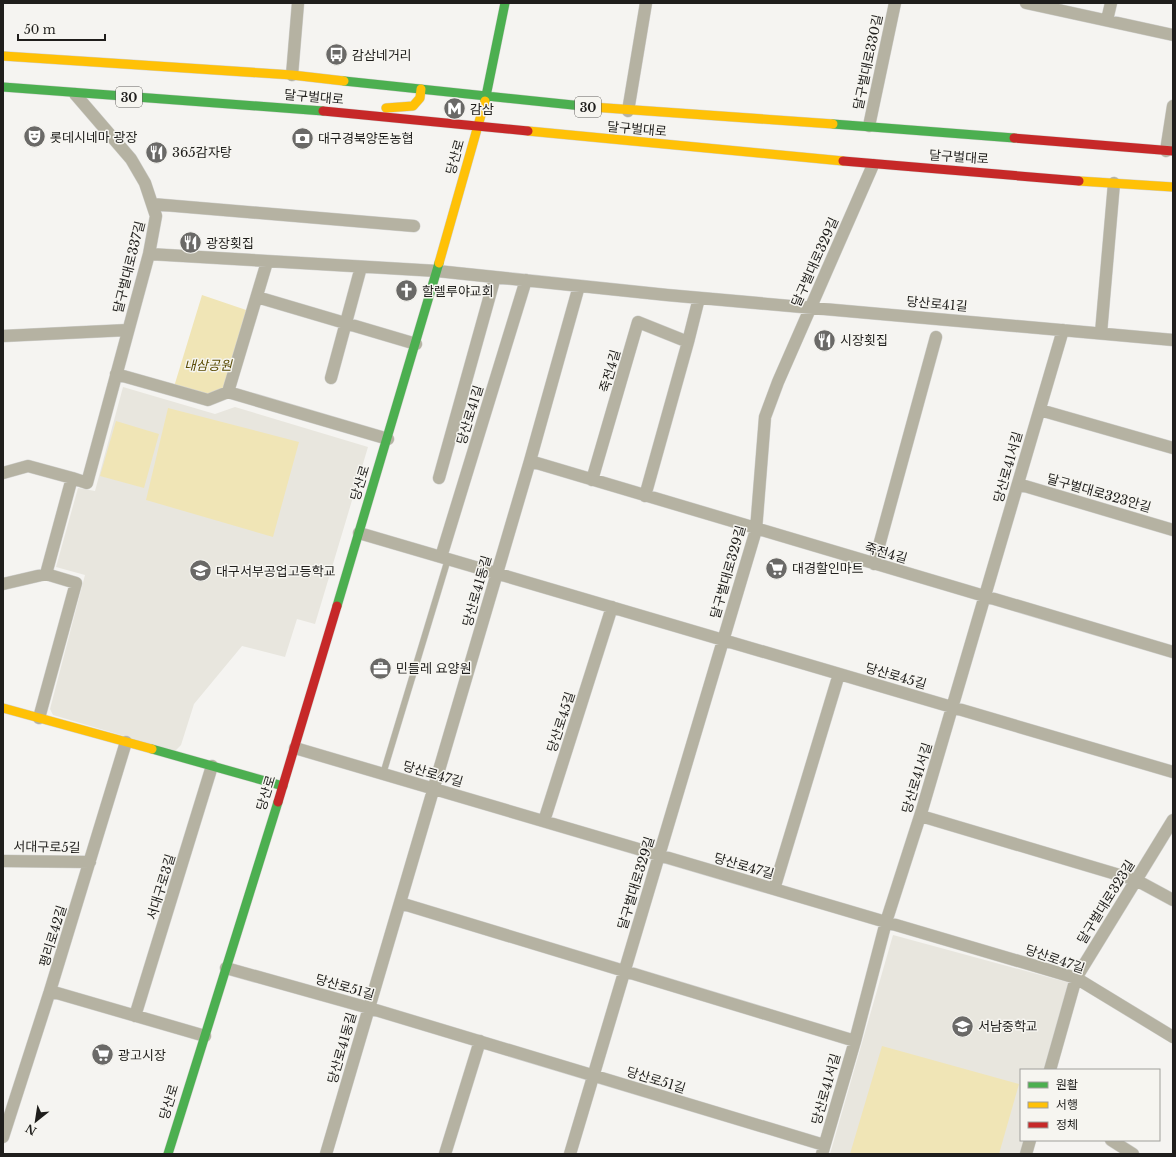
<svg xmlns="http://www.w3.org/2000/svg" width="1176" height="1157" font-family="'Libre Baskerville','Noto Sans KR',serif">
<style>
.built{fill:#e8e6de}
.green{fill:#f0e5b6}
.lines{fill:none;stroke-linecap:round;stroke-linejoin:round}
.lane-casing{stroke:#d2d2d0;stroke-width:7}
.street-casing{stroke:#d2d2d0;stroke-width:13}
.fast-casing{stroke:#d2d2d0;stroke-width:10}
.slow-casing{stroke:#d2d2d0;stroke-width:10}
.jam-casing{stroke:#d2d2d0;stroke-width:10}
.lane{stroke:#b5b2a2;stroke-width:6}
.street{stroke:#b5b2a2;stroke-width:12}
.fast{stroke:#4caf50;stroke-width:9}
.slow{stroke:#ffc107;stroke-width:9}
.jam{stroke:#c62828;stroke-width:9}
.labels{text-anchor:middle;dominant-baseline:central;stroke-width:3;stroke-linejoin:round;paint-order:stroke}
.shield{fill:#f6f5f0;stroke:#605e5c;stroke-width:1}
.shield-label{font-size:12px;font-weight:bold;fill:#1f1e1c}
.poi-label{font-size:13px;fill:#1f1e1c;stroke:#f6f5f0;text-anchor:start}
.street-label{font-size:13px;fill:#1f1e1c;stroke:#f6f5f0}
.park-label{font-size:13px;font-style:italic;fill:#594b03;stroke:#f6f5f0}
</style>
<rect width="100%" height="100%" fill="#f5f4f1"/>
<path class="built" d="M123,387L215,414L235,407L368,447L315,624L297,619L285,657L242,646L194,704L181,745L175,751L53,715L50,709L85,575L56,567L78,488L95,491Z
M893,935L1070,983L1045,1070H1021V1140H1024L1020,1154H830Z"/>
<path class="green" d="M202,295L252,312L228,392L208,400L173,390Z
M168,408L299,442L273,537L146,500Z
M116,421L159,434L144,488L100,476Z
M882,1046L1019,1084L999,1154H850Z"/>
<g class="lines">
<defs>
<path id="lane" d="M383,774L448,559"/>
<path id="street" d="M1026,3L1173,35
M1107,20L1111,3
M292,75L298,3
M628,111L646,3
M869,126L895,3
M1166,151L1173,106
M152,204L414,226
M149,254L437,271L667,295L1173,340
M257,297L416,344
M1101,333L1114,183
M3,336L128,330
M116,374L208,400L228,392L388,439
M331,378L361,267
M228,392L267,262
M1040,410L1173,448
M530,461L1173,652
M3,473L28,466L72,478
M439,478L495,277
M592,480L638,322L688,342
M1018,484L1173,530
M645,496L688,342L699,298
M359,533L1173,772
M441,557L526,280
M874,564L936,337
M46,574L72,478L87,483L149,254L156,216L145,183L131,159L75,94
M3,584L46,574
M39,718L76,583L46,574
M295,748L1076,978L1173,1037
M921,816L1136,880L1173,900
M544,821L612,607
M3,861L90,862
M774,889L839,674
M400,903L855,1041
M226,968L369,1008L824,1145
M50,991L205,1036
M135,1016L212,766
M1050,1070L1076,978L1173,820
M3,1137L50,991L126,742
M1111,1140L1133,1154
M326,1154L530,461L579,286
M445,1154L480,1041
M570,1154L756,530L765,417L778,382L873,165
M822,1154L855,1041L886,922L922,810L1063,330
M1026,1154L1030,1140"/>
<path id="fast" d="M344,81L592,107
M3,87L323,111
M485,101L505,3
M833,124L1014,138
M337,606L439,263
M152,749L283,786
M168,1154L278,802"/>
<path id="slow" d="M3,56L292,75L344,81
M592,107L833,124
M386,108L413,106L420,98L421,89
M528,131L843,161
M1079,181L1173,187
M439,263L485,101
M3,708L152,749"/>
<path id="jam" d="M323,111L528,131
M1014,138L1173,151
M843,161L1079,181
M278,802L337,606"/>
</defs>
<use href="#lane" class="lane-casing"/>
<use href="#street" class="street-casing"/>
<use href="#fast" class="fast-casing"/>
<use href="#slow" class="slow-casing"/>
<use href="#jam" class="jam-casing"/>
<use href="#lane" class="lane"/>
<use href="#street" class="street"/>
<use href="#fast" class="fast"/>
<use href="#slow" class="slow"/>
<use href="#jam" class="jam"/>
</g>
<defs>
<symbol id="bus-disc" viewBox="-11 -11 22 22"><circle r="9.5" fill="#6a6967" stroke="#f6f5f0"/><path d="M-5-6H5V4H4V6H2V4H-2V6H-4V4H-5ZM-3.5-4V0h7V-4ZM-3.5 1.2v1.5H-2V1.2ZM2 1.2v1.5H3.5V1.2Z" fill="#fff"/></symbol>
<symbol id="metro-disc" viewBox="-11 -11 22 22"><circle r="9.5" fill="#6a6967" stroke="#f6f5f0"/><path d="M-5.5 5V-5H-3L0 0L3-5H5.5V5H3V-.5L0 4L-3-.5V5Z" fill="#fff"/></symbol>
<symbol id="theatre-disc" viewBox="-11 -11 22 22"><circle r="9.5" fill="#6a6967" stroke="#f6f5f0"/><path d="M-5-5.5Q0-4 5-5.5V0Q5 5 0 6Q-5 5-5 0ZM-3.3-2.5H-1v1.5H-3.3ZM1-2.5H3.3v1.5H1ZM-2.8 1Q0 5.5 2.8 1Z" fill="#fff"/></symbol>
<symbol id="bank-disc" viewBox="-11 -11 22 22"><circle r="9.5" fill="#6a6967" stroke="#f6f5f0"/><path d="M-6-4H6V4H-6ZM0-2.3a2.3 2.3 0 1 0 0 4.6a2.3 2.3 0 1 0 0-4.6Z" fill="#fff"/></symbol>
<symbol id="restaurant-disc" viewBox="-11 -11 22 22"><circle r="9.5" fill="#6a6967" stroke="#f6f5f0"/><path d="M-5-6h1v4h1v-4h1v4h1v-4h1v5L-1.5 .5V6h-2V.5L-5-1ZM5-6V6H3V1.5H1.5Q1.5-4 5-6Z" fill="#fff"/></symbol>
<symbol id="church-disc" viewBox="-11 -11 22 22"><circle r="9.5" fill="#6a6967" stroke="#f6f5f0"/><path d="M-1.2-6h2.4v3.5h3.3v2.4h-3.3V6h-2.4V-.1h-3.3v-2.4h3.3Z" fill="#fff"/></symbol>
<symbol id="supermarket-disc" viewBox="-11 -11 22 22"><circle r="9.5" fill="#6a6967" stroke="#f6f5f0"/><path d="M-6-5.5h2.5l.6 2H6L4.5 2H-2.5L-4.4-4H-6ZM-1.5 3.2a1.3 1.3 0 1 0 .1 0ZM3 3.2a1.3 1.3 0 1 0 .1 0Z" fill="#fff"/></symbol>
<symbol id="school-disc" viewBox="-11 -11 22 22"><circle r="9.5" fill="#6a6967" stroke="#f6f5f0"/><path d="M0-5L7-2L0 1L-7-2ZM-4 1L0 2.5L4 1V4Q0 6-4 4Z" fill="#fff"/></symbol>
<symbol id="office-disc" viewBox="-11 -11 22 22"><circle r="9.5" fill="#6a6967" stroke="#f6f5f0"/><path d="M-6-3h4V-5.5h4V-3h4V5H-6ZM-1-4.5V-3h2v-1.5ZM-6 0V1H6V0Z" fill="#fff"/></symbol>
</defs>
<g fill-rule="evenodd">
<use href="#bus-disc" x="324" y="42" width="25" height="25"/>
<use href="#metro-disc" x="442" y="96" width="25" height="25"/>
<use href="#theatre-disc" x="22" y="124" width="25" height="25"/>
<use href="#bank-disc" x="290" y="126" width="25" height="25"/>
<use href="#restaurant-disc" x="144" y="140" width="25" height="25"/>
<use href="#restaurant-disc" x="178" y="230" width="25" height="25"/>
<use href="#church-disc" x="394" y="278" width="25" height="25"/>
<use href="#restaurant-disc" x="812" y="328" width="25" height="25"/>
<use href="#supermarket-disc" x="764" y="556" width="25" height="25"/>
<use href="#school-disc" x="188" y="558" width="25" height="25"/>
<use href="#office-disc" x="368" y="656" width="25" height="25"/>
<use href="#school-disc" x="950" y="1014" width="25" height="25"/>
<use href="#supermarket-disc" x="90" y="1042" width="25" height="25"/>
</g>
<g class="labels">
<g class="shield">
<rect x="116" y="87" width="26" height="20" rx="3"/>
<rect x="575" y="97" width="26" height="20" rx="3"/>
</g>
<g class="shield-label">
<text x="129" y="97">30</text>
<text x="588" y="107">30</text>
</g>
<g class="poi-label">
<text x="352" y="55">감삼네거리</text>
<text x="470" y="109">감삼</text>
<text x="50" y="137">롯데시네마 광장</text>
<text x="318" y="138">대구경북양돈농협</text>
<text x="172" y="152">365감자탕</text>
<text x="206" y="243">광장횟집</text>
<text x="422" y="291">할렐루야교회</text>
<text x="840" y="340">시장횟집</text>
<text x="792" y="568">대경할인마트</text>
<text x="216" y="571">대구서부공업고등학교</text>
<text x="396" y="668">민들레 요양원</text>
<text x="978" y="1026">서남중학교</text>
<text x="118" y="1055">광고시장</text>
</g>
<g class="street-label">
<text transform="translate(868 62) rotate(-78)">달구벌대로330길</text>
<text transform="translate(314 97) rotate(5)">달구벌대로</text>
<text transform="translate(637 129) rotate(5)">달구벌대로</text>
<text transform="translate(455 157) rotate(-74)">당산로</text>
<text transform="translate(959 157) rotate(4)">달구벌대로</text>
<text transform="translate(815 262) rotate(-66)">달구벌대로329길</text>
<text transform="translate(129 267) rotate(-76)">달구벌대로337길</text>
<text transform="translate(937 304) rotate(5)">당산로41길</text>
<text transform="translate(610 371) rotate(-74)">죽전4길</text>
<text transform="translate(470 415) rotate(-73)">당산로41길</text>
<text transform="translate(1008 467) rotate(-74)">당산로41서길</text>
<text transform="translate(360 483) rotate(-73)">당산로</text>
<text transform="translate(1099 493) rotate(16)">달구벌대로323안길</text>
<text transform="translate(886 553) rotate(16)">죽전4길</text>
<text transform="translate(728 572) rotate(-74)">달구벌대로329길</text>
<text transform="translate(477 591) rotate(-74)">당산로41동길</text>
<text transform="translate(896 676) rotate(16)">당산로45길</text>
<text transform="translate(561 722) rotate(-72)">당산로45길</text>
<text transform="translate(433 774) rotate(16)">당산로47길</text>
<text transform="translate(917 778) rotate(-73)">당산로41서길</text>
<text transform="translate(266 793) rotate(-73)">당산로</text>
<text transform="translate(47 847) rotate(1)">서대구로5길</text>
<text transform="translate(744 866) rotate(16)">당산로47길</text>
<text transform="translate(636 883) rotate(-73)">달구벌대로329길</text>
<text transform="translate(161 887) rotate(-73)">서대구로3길</text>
<text transform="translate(1106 902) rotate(-58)">달구벌대로323길</text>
<text transform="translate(53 936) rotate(-73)">평리로42길</text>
<text transform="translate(1055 959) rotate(19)">당산로47길</text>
<text transform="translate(345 987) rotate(16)">당산로51길</text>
<text transform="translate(342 1048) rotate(-74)">당산로41동길</text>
<text transform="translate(656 1080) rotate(17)">당산로51길</text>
<text transform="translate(826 1089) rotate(-74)">당산로41서길</text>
<text transform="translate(169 1102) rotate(-73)">당산로</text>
</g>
<g class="park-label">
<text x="208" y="365">내삼공원</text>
</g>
</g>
<rect width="1176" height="1157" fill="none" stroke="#1f1e1c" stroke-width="8"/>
<rect x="1020" y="1069" width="140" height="72" fill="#f6f5f0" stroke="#a09f9b"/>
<rect x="1028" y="1082" width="20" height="6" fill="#4caf50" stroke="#a09f9b"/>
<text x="1056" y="1089" font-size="12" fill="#1f1e1c">원활</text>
<rect x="1028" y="1102" width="20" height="6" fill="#ffc107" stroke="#a09f9b"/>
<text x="1056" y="1109" font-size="12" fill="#1f1e1c">서행</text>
<rect x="1028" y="1122" width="20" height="6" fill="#c62828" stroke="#a09f9b"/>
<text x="1056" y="1129" font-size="12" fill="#1f1e1c">정체</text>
<g transform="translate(36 1121) rotate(210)" stroke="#f6f5f0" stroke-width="3" paint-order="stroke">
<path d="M0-3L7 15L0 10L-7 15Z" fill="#1f1e1c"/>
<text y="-6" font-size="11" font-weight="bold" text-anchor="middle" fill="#1f1e1c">N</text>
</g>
<path d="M18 34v6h87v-6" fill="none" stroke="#1f1e1c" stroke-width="2"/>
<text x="24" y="34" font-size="12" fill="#1f1e1c" stroke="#f6f5f0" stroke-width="3" paint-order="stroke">50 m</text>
</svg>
